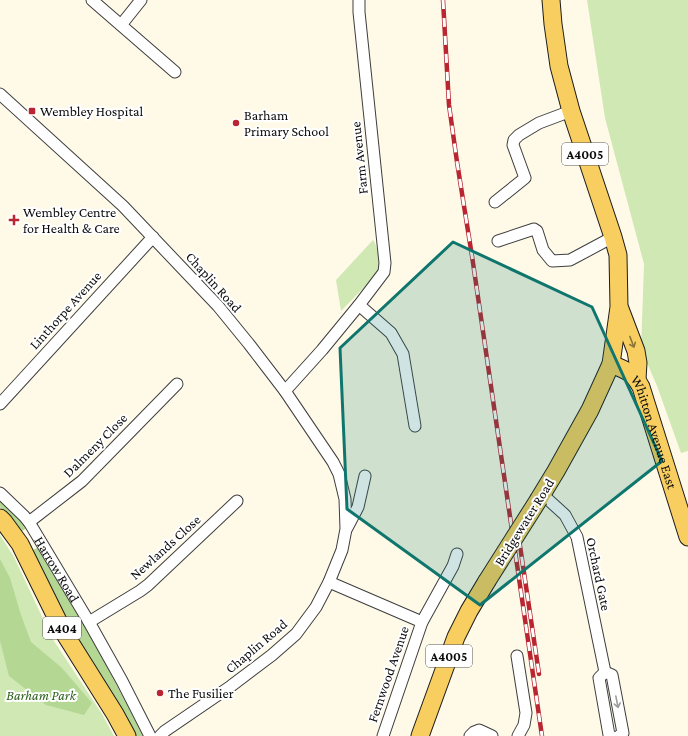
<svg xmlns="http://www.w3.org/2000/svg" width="688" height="736" font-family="'Crimson Pro',serif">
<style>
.green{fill:#d0e8b4}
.forest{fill:#b4d893}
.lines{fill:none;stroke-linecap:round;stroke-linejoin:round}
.street-casing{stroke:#3e3e3e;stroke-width:13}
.primary-casing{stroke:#1c1c1c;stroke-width:19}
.street{stroke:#fff;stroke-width:11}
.primary{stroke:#f8ce60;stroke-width:17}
.rail-casing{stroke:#b92530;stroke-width:4.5}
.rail{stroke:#fff;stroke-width:3;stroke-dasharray:9;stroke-linecap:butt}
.primary-bridge-casing{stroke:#1c1c1c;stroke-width:19;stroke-linecap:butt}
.primary-bridge{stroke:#f8ce60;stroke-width:17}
.oneway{stroke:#8d763a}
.oneway2{stroke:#9d9d9d}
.marked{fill:#0f766e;fill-opacity:0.2;stroke:#0f766e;stroke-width:3;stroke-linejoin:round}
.poi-dot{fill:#b92530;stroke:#fff;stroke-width:1.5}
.labels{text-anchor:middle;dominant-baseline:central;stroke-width:4;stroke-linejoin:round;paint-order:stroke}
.shield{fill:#fff;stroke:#545454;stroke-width:1}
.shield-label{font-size:13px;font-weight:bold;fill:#0b0b0b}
.poi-label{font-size:14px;fill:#0b0b0b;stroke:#fff;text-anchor:start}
.street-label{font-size:14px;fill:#0b0b0b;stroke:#fff}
.park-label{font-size:14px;font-style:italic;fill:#2d611c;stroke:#fff}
</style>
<rect width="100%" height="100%" fill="#fffae8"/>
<path class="green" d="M587,0H688V451L681,453L657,386L641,349L644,264L605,118Z
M373,240C377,245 381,262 379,269C378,271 377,273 376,275L341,311L336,280Z
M0,535L14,557L52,638L102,714L114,736H0Z"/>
<path class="forest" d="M0,500L18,517L27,528L22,531L0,507Z
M37,548L88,630L143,736H136L97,673L65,618L33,550Z
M0,559L10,578L21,615L31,642L62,668L92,703L84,715L46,705L9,676L0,641Z"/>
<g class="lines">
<defs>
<g id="street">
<path d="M92,0L175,72"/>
<path d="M121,25L141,0"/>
<path d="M0,94L123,206L218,306L249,344L285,391L333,462L339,474L345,499L346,529L342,550L329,582L316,607L296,634L272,655L231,686L165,731L160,736"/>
<path d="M495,202L525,178L513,145L514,140L519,135L539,123L571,111"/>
<path d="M498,241L534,229L537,231L543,250L552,261L570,260L613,237"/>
<path d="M359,305L391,333L403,354L415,426"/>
<path d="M285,391L322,350L359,305L384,272L385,263L359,12V0"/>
<path d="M0,404L153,237"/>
<path id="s1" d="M0,493L24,516L29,522L89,622L122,681L150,736"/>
<path d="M542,494L565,515L577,537L605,672"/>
<path d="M29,522L82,481L177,384"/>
<path d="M347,528L358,507L365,476"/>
<path d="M329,582L422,622"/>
<path d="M89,622L140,591L148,585L237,501"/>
<path d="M517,656L526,713L524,725L518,736"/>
<path d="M605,672L612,675L623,733L619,736"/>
<path d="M605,672L599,678L609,735L611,736"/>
<path d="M383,736L422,622L453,566L457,554"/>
<path d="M470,736L474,732L479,730L492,736"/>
</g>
<g id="primary">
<path d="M620,309L636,351L638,363L637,379"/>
<path id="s2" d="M611,364C626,370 633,372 641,387L688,537"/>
<path d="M539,499L556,471L590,410L611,364L619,307L618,255L613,237L571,111L559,66L553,24L551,0"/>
<path d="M0,518L4,522L20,544L63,631L115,714L127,736"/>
<path d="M420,736L456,637L469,611L487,581"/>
</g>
</defs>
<use href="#street" class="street-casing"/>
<use href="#primary" class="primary-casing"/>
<use href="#street" class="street"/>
<use href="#primary" class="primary"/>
<defs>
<path id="rail" d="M443,0L449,105L457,162L472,256L542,736
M519,539L539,674"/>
</defs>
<use href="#rail" class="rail-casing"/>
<use href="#rail" class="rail"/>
<defs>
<path id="primary-bridge" d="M487,581L539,499"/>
</defs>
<use href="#primary-bridge" class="primary-bridge-casing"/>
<use href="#primary-bridge" class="primary-bridge"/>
</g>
<defs><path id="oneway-shaft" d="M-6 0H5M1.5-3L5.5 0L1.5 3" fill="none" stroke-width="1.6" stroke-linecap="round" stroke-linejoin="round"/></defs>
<use class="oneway" href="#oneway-shaft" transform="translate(632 342) rotate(69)"/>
<use class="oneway2" href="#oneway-shaft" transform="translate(617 702) rotate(79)"/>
<path class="marked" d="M453,242L592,307L662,461L480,605L347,509L340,348Z"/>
<g class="poi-dot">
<rect x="28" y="107" width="8" height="8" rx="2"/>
<circle cx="236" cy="123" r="4"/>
<path d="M12 214h4v4h4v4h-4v4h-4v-4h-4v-4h4z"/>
<circle cx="160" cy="693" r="4"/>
</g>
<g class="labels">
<g class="shield">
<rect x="562" y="143" width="46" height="22" rx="3"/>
<rect x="43" y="617" width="38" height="22" rx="3"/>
<rect x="426" y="645" width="46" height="22" rx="3"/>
</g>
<g class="shield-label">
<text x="585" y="154">A4005</text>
<text x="62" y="628">A404</text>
<text x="449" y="656">A4005</text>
</g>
<g class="poi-label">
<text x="40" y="111">Wembley Hospital</text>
<text x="244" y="115">Barham<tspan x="244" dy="16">Primary School</tspan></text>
<text x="23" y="212">Wembley Centre<tspan x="23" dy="16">for Health &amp; Care</tspan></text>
<text x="168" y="693">The Fusilier</text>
</g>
<g class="street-label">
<text transform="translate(359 158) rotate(-96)">Farm Avenue</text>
<text transform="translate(214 282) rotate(48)">Chaplin Road</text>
<text transform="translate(65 310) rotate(-48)">Linthorpe Avenue</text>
<text stroke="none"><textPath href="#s2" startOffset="86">Whitton Avenue East</textPath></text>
<text transform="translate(95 445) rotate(-45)">Dalmeny Close</text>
<text transform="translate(524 522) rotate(-58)">Bridgewater Road</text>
<text transform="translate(165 547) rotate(-42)">Newlands Close</text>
<text stroke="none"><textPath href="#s1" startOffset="96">Harrow Road</textPath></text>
<text transform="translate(599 574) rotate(78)">Orchard Gate</text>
<text transform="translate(256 646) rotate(-40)">Chaplin Road</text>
<text transform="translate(388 674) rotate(-71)">Fernwood Avenue</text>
</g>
<g class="park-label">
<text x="41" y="695">Barham Park</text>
</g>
</g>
</svg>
